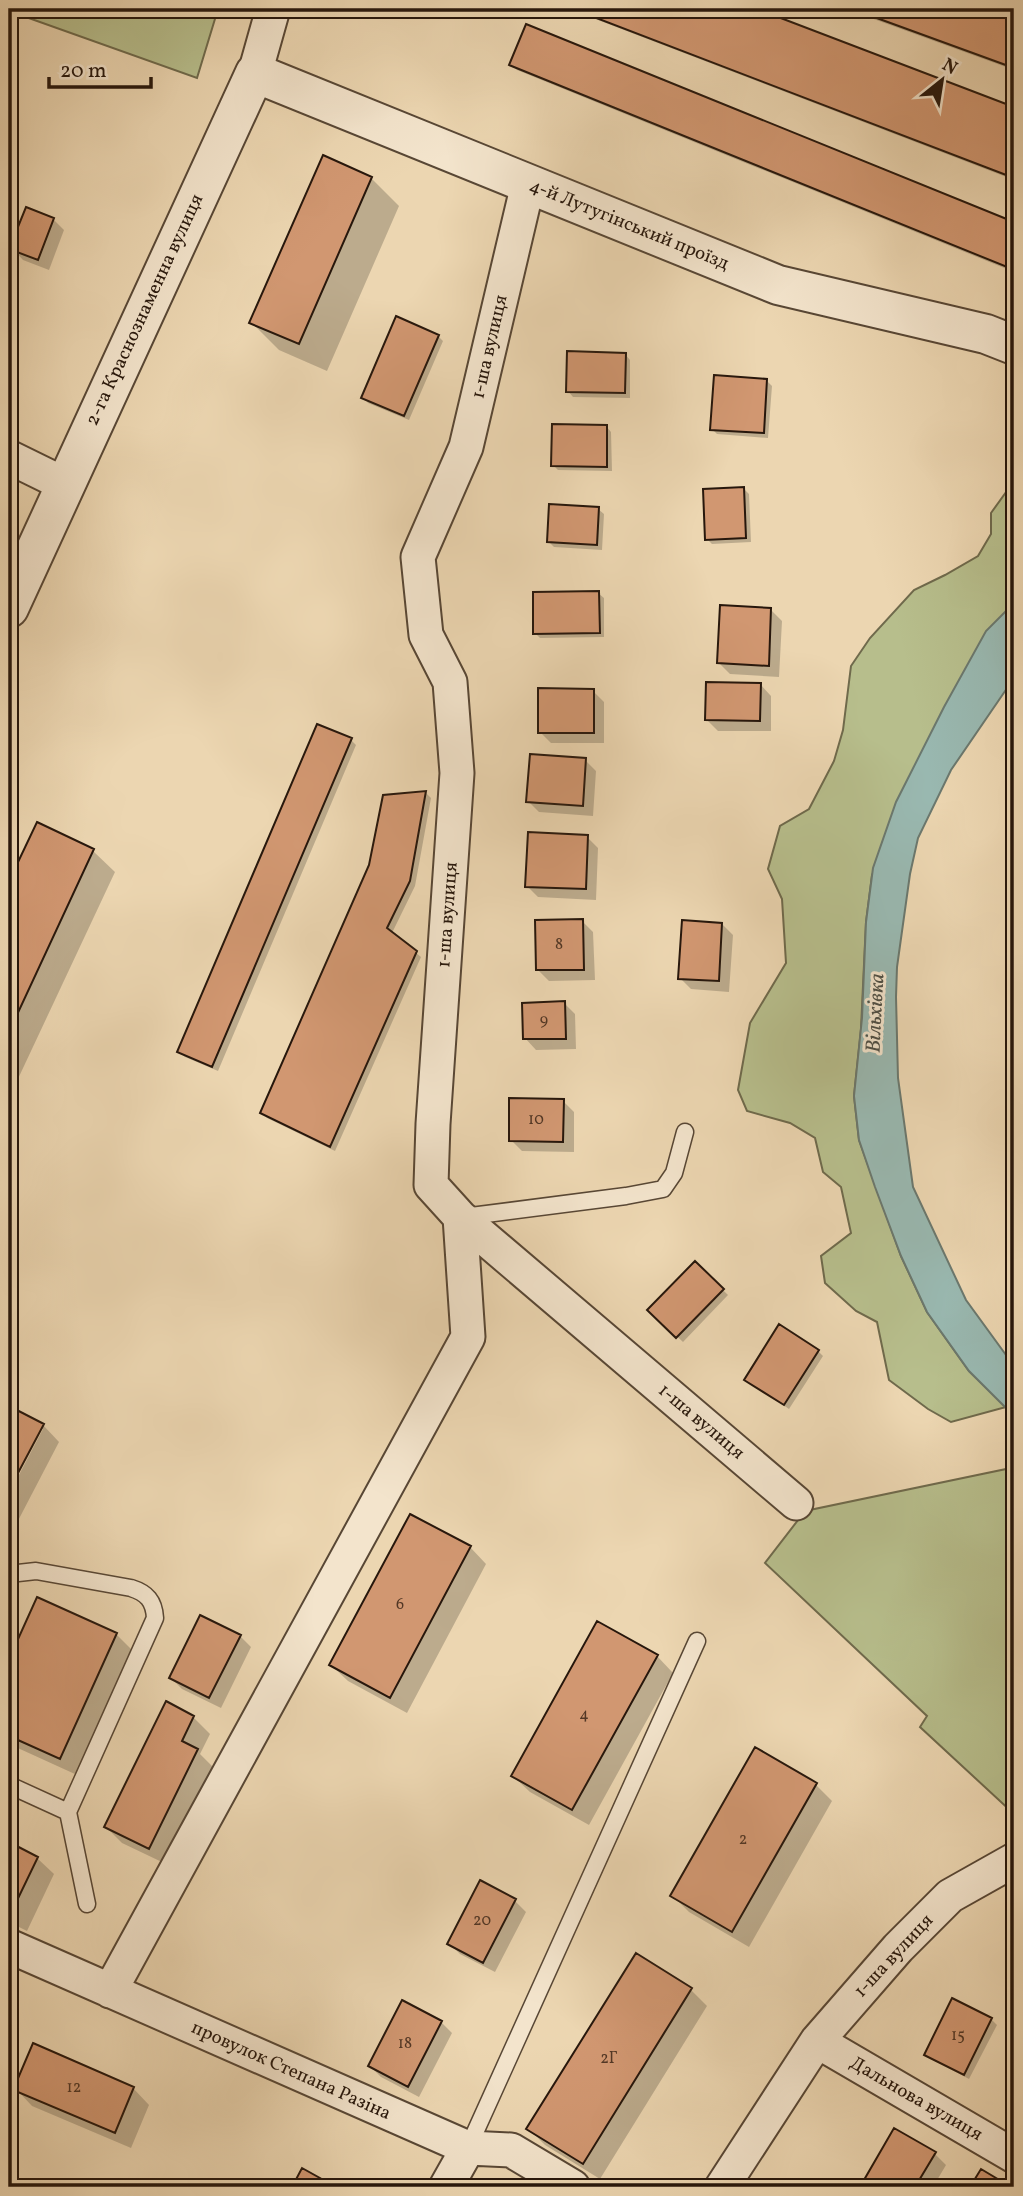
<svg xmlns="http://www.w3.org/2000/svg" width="1023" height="2196" font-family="Vollkorn,serif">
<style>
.green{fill:#b7be8c;stroke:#6f6a4c;stroke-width:2}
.water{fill:#99b8b0;stroke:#6b786e;stroke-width:2}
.shadow{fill:#0003}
.building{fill:#d19771;stroke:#27170c;stroke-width:2}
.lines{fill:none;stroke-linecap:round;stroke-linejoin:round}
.service-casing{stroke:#584735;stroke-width:19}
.minor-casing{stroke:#584735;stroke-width:37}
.tertiary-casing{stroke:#584735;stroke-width:42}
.service{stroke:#f3e4cc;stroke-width:16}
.minor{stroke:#f3e4cc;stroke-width:33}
.tertiary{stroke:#f3e4cc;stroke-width:38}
.labels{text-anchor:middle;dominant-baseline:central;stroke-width:6;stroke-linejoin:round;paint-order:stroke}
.number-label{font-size:16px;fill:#523725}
.street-label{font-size:19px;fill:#27170c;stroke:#f3e4cc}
.water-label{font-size:21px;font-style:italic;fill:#4f4f45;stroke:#f3e4cc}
</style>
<rect width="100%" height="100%" fill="#ecd6b1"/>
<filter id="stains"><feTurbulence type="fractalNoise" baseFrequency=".00286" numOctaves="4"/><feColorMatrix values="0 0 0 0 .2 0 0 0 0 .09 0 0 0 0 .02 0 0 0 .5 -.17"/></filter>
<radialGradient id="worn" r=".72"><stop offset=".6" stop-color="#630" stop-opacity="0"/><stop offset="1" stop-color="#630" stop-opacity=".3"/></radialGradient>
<path class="green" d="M9,9H218L197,78L9,11Z
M1014,481V606L872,875L866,922L861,1029L854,1096L859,1140L901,1256L927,1312L969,1371L1006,1407L951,1422L928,1409L889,1380L877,1322L856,1311L825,1283L821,1256L851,1233L841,1187L823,1172L815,1138L790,1123L747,1111L738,1090L750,1023L786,963L782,899L768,869L780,826L809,809L834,761L843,730L851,666L870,638L914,590L945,575L978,556L991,534V513Z
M1014,1464V1814L920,1727L927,1716L765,1563L805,1511L1006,1469Z"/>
<path class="water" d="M1014,603V678L951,770L918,838L910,874L897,967L896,997L898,1078L913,1187L966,1300L1014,1366V1416L969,1371L927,1312L901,1256L875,1187L859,1140L854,1096L862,1018L866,922L873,868L896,802L944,707L986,631Z"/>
<path class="shadow" d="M580,9H752L1014,109V180L585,15Z
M846,9H1014V70Z
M527,26L1014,224V272L517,70L512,65Z
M371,178L399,206L327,371L279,350L251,322Z
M53,219L64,230L49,270L23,260L12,248Z
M438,336L443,341L409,420L368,403L363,397Z
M625,354L630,360V398L573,397L568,391Z
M767,381L772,386L768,438L717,434L712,429Z
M606,426L611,432L612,471L558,470L553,465Z
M744,489L749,494L751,542L712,544L707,539Z
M598,509L604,514L602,550L554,547L549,542Z
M598,593L604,598V637L540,638L535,633Z
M771,610L782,621L779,677L730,674L719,663Z
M760,684L771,696V731H718L707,720Z
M593,691L604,702V743H551L540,732Z
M351,740L356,745L218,1071L185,1057L179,1052Z
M585,760L596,771L593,816L539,812L528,801Z
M426,793L431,798L415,886L392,933L421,957L335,1151L267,1118L262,1113Z
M37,824L93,851L115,872L9,1098V885Z
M587,837L598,848L596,900L538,897L527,886Z
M582,921L593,932L595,980L549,981L538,970Z
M722,924L733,935L729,992L691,989L680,978Z
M564,1003L575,1014L576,1049L536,1050L525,1038Z
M563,1101L574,1112V1152L522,1151L511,1140Z
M695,1263L728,1295L683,1342L649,1310Z
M818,1351L823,1356L789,1409L746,1380Z
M9,1408L43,1425L59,1442L9,1538V1494L43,1429H39L9,1487Z
M470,1547L486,1564L407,1713L348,1681L331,1665Z
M37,1599L116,1634L133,1651L77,1775L9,1744V1663Z
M240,1636L251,1647L221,1708L182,1689L171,1678Z
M657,1656L673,1673L589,1825L530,1792L513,1776Z
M193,1717L210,1734L200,1754L213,1767L166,1864L122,1843L106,1827Z
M816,1785L832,1801L749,1947L689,1912L672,1895Z
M9,1844L37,1858L54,1874L27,1931L9,1922Z
M481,1883L515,1901L526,1912L495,1972L460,1954L449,1943Z
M691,1990L707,2006L600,2179L545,2145L529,2129Z
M953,2000L991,2019L997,2025L969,2079L931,2059L926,2054Z
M441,2022L452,2033L419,2097L381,2077L370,2066Z
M133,2088L149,2105L131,2148L32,2106L16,2089Z
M935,2154L946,2165L933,2187H873L866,2180Z"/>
<path class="building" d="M579,9H757L1014,107V178L578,11Z
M852,9H1014V68Z
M526,24L1014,222V263L1012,269L509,65Z
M323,155L372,177L299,344L249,323Z
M26,207L54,218L38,260L9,249Z
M396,316L439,335L404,416L361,398Z
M567,351L626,353L625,393L566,392Z
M714,375L767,379L764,433L710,430Z
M552,424L607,425V467L551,466Z
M744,487L746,538L705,540L703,489Z
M549,504L599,507L597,545L547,542Z
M599,591L600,633L533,634V592Z
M720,605L771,608L769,666L717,663Z
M706,682L761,683L760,721L705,720Z
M538,688L594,689V733H538Z
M317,724L352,738L212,1067L177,1052Z
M530,754L586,758L583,806L526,802Z
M426,791L410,881L387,928L417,951L330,1147L260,1113L369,865L383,795Z
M37,822L94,849L9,1032V881Z
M528,832L588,835L586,889L525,887Z
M583,919L584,970H536L535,920Z
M682,920L722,923L719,981L678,979Z
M565,1001L566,1039H523L522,1003Z
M509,1098L564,1099L563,1142L509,1141Z
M695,1261L724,1289L676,1338L647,1310Z
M779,1324L819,1350L784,1405L744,1380Z
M9,1406L44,1424L9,1490Z
M410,1514L471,1546L390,1698L329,1665Z
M37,1597L117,1633L60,1759L9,1736V1659Z
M200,1615L241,1635L209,1698L169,1678Z
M597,1621L658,1655L572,1810L511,1776Z
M166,1701L194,1716L182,1741L198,1749L149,1849L104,1827Z
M755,1747L817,1783L732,1932L670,1896Z
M9,1842L38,1857L10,1915H9Z
M480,1880L516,1899L483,1963L447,1944Z
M636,1953L692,1988L583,2164L526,2129Z
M952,1998L992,2018L964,2075L924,2055Z
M402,2000L442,2021L408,2087L368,2066Z
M33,2043L134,2087L115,2133L13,2090Z
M894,2128L936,2152L915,2187H876L864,2180Z
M302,2168L336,2187H292Z
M981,2169L1011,2187H970Z"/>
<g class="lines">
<defs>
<path id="service" d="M463,1217L626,1196L663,1189L674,1173L685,1132
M9,1574L36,1571L131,1588C147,1593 154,1601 155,1618L68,1812L9,1785
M68,1812L87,1904
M468,2148L697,1641"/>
<path id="minor" d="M255,73L273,9
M528,184L466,447L418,557L426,635L450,682L457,773L433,1124L431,1185L460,1217L796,1503
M9,457L64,484
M9,1946L468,2148L511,2150L573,2187
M110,1991L468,1337L460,1217
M817,2041L1014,2156
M446,2187L468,2148
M722,2187L817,2041L898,1948L950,1896L1014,1860"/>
<path id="tertiary" d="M9,608L255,73L778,285L986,334L1014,345"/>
</defs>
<use href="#service" class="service-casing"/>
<use href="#minor" class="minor-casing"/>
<use href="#tertiary" class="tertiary-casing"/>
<use href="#service" class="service"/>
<use href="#minor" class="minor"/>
<use href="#tertiary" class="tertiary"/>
</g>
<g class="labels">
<g class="number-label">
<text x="559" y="945">8</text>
<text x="544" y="1021">9</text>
<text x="536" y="1120">10</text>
<text x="400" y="1605">6</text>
<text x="584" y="1715">4</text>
<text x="743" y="1840">2</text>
<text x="482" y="1921">20</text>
<text x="958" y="2036">15</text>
<text x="405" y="2044">18</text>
<text x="609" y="2059">2Г</text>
<text x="74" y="2088">12</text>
</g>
<g class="street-label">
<text transform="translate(629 225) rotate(22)">4-й Лутугінський проїзд</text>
<text transform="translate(145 310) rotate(-65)">2-га Краснознаменна вулиця</text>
<text transform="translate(490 347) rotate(-77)">1-ша вулиця</text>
<text transform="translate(448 915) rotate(-86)">1-ша вулиця</text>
<text transform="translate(701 1422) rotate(40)">1-ша вулиця</text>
<text transform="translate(894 1956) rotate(-47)">1-ша вулиця</text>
<text transform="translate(291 2071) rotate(24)">провулок Степана Разіна</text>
<text transform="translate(916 2099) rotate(30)">Дальнова вулиця</text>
</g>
<g class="water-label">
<text transform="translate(876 1013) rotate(-87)">Вільхівка</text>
</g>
</g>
<rect width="1023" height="2196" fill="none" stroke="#ecd6b1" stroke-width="35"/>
<rect x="10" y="10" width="1002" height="2175" fill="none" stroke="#27170c" stroke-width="3.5"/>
<rect x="18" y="18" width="988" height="2161" fill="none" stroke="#27170c" stroke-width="2"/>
<g transform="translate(942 80) rotate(30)" stroke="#f3e4cc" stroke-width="5" paint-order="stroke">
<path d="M0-5L12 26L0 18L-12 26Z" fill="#27170c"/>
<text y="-10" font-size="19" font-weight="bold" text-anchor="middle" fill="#27170c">N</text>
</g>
<path d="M49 77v10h102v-10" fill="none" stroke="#27170c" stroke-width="3.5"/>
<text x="60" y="77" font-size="21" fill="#27170c" stroke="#f3e4cc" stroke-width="5" paint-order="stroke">20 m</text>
<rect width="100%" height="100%" filter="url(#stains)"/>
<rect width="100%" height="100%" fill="url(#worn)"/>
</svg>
